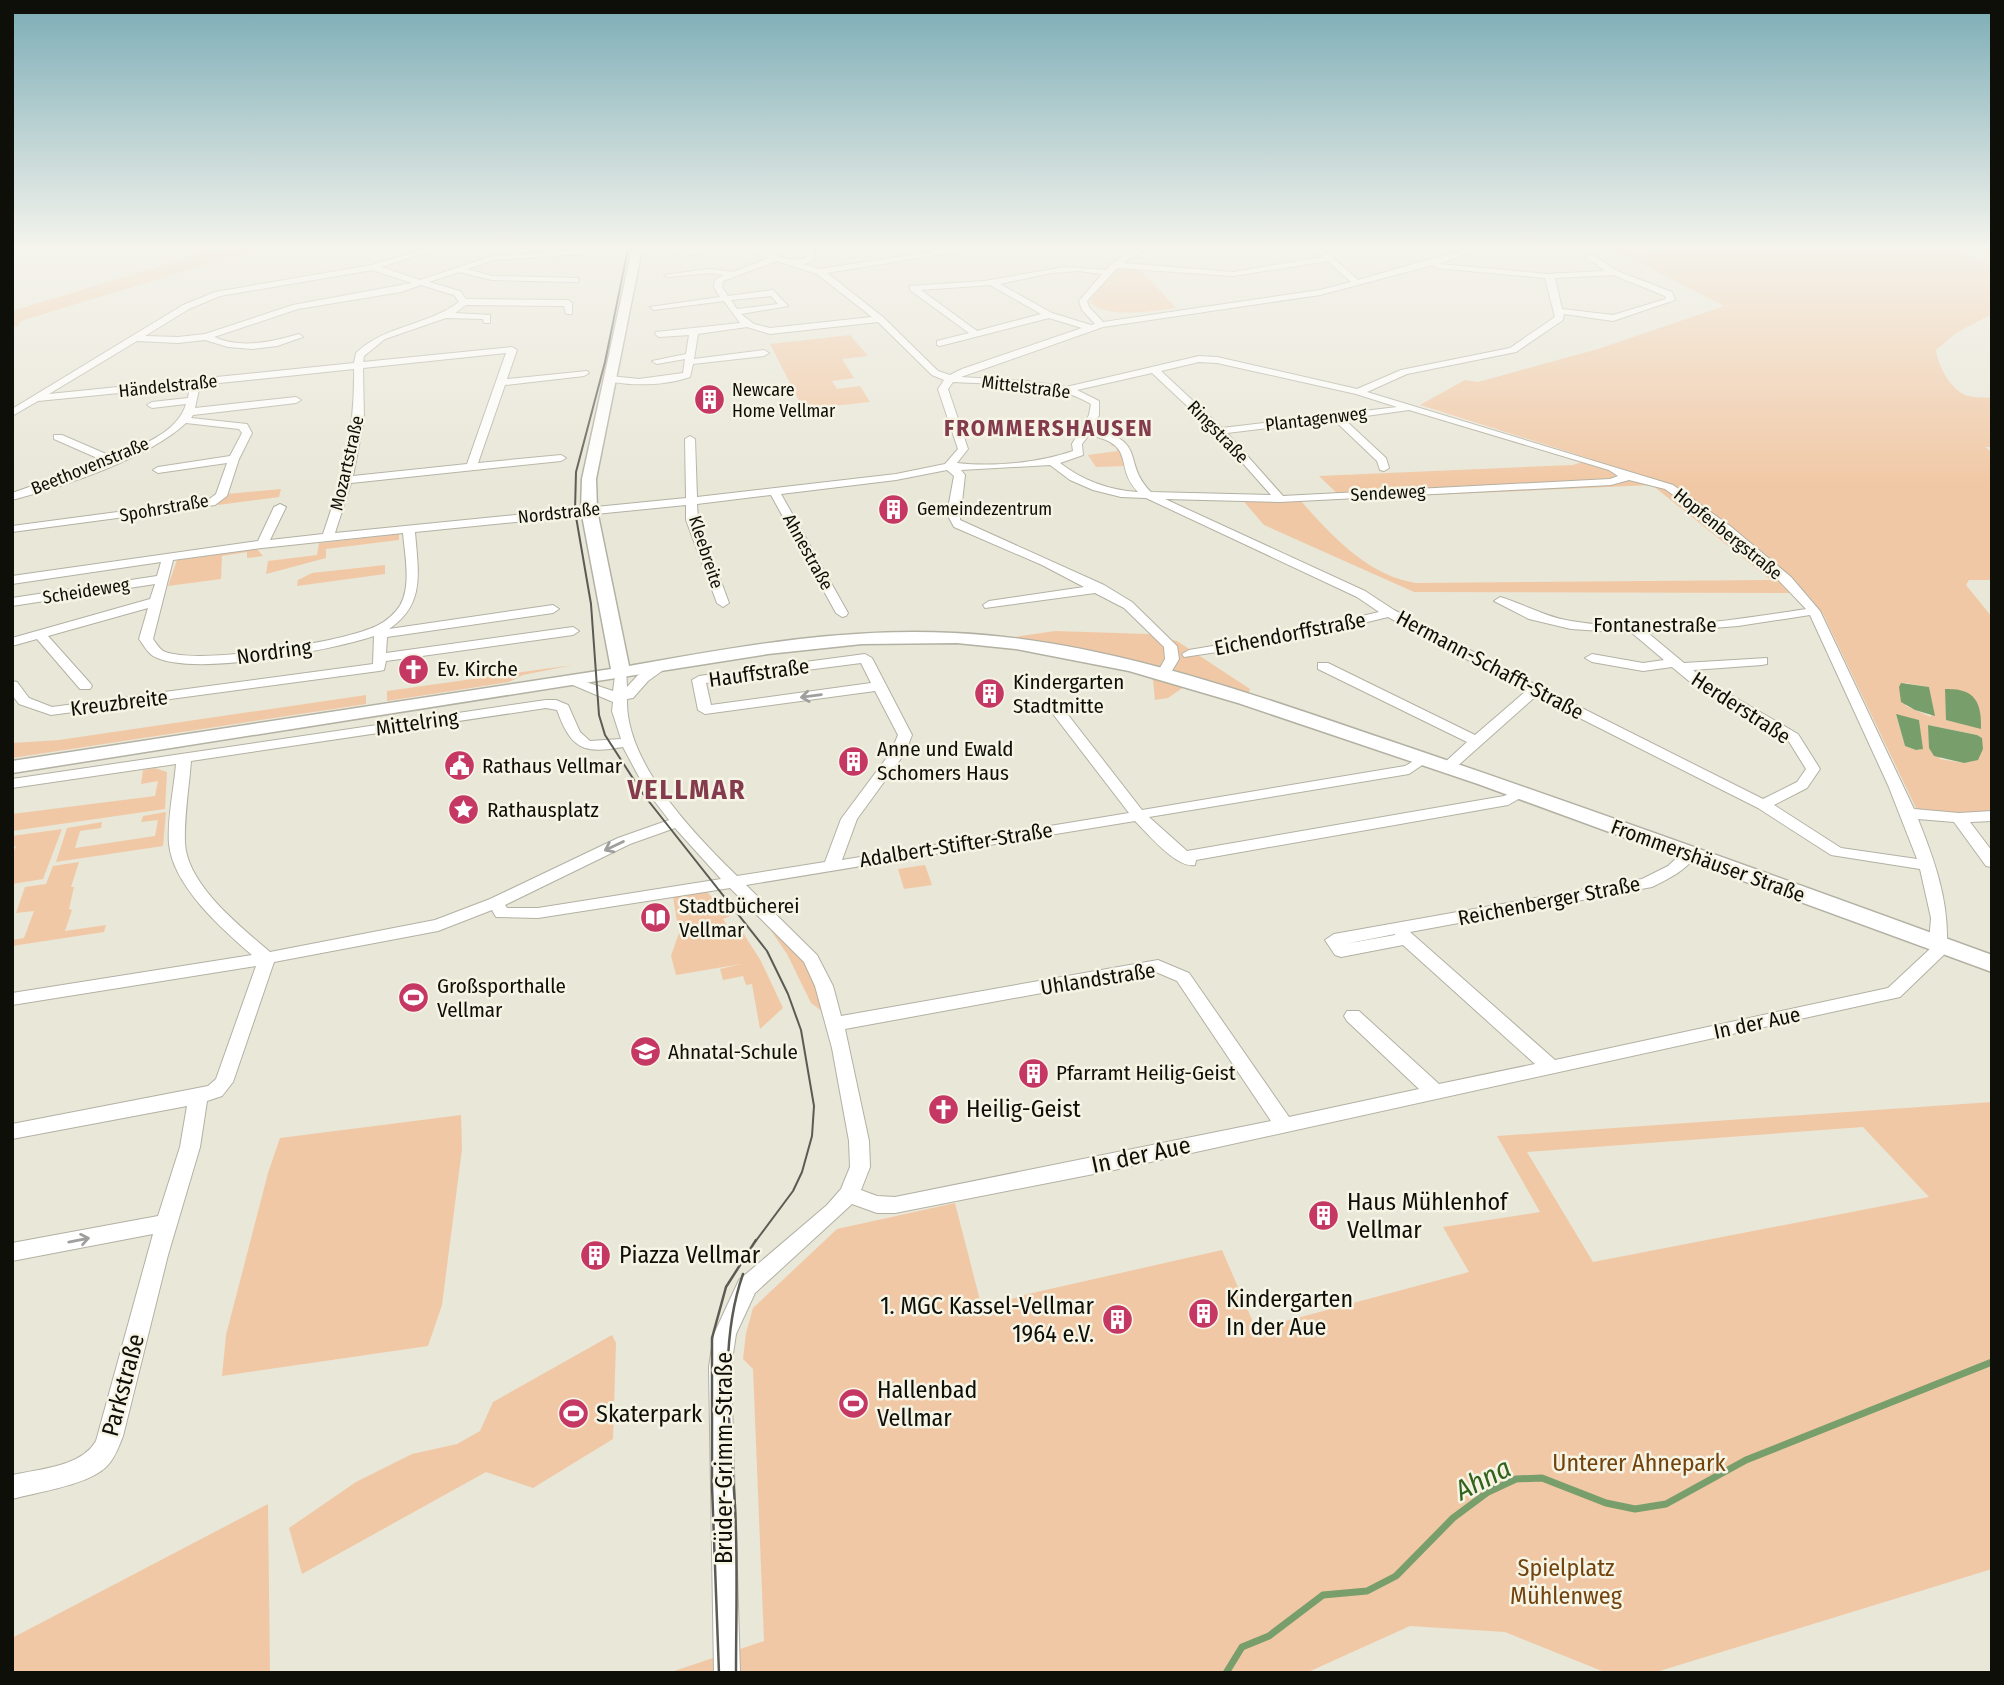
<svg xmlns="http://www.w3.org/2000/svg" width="2004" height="1685" font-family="'Fira Sans Condensed',sans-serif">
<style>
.green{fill:#f1c8a5;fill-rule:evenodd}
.water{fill:#789f6b}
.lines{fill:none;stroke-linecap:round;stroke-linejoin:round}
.stream{stroke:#789f6b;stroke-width:7}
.minor-casing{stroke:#b3b1a3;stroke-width:2}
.major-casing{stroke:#b3b1a3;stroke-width:3}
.minor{fill:#fff;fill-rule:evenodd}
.major{fill:#fff;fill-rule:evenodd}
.tram-far1{stroke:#5c5b53;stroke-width:2}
.tram{stroke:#5c5b53;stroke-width:2.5}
.oneway{stroke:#9f9f9d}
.labels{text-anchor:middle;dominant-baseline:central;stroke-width:5;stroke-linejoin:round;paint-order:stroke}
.far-street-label{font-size:18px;fill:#0f0f0a;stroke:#f6f4e5}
.far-poi-label{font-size:18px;fill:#0f0f0a;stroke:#f6f4e5;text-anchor:start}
.street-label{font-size:21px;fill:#0f0f0a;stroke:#f6f4e5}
.poi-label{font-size:21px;fill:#0f0f0a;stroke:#f6f4e5;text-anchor:start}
.far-district-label{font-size:23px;font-weight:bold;letter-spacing:2px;fill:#833b4d;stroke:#f6f4e5}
.near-poi-label{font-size:24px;fill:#0f0f0a;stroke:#f6f4e5;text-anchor:start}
.near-street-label{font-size:24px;fill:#0f0f0a;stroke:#f6f4e5}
.near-park-label{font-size:24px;fill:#73430d;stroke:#f6f4e5}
.district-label{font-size:28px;font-weight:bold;letter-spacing:2px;fill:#833b4d;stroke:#f6f4e5}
.near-water-label{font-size:28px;font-style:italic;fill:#31631c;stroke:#f6f4e5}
</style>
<rect width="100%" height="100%" fill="#e9e7d8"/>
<path class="green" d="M216,249H257L21,321L18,326L12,328V311Z
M1613,249H1622L1636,256L1674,249H1952L1992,266V314L1956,333L1936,350C1938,366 1951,391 1968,396C1975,398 1984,397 1992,398V447H1985L1992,452V580H1969L1966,585L1992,617V811L1968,813L1917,810L1823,614L1806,593L1414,592L1264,525L1245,503V500L1301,501C1332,536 1367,575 1416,583L1771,580L1652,485L1343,499L1319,476L1573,465L1591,459L1420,405L1465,380L1478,382L1598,349L1724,306ZM1905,683L1929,687L1931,717L1906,706ZM1896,715L1919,720L1922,749L1916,750L1905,746ZM1928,725L1977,735L1982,738L1964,763L1940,759Z
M1120,267L1139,268L1176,308C1152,311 1109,319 1090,303L1099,286Z
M850,335L868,356L842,359L854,378L832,381L837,389L860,386L870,402L803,409L770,344Z
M1119,444L1125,455V466L1096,467L1088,455L1117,451L1116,447L1109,445Z
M281,489L279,497L218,505L217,502L227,494Z
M399,534V540L326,549V558L266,574L268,561L317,555L319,543Z
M257,549L263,556L247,558V552L222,556L221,579L168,586L177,560Z
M385,565V574L297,586L298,580L312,573Z
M1055,631L1148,634L1177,641L1250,689L1246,701L1188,684L1168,698L1155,700L1153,680L1147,672L1012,646L1014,637Z
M573,665L523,675L509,682L387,701V691Z
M366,695V704L12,758V743L59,740Z
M155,768L167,772L165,809L12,831V814L155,796L158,781L141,784L143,770Z
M166,812L163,846L56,862L67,828L102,822L101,828L80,831L75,848L155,836L158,820L141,822L143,816Z
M62,829L43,879L12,884V855L16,846H12V836Z
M79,862L71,887H74L69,909L72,910L65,931L106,925L104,932L12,946V940L24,938L34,911L16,913L25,887L46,884L53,866Z
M925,865L932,885L904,889L898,869Z
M707,892L730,916L723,919L734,936L743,933L761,961L783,1008L760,1029L752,984L746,985L743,976L723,980L720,969L741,964L676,975L671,956L679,933L673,897Z
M763,919C797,952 812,964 823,1012L811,1003L787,954Z
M1992,1102V1569L1653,1673H1607L1505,1632L1410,1626L1306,1673H668L764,1641L753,1369L743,1359L746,1333L753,1308L837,1229L955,1203L982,1308L1028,1294L1222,1250L1256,1329L1469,1272L1443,1227L1540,1212L1497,1136ZM1863,1127L1929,1197L1593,1262L1527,1152Z
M461,1115L462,1149L442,1305L428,1346L222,1376L226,1335L268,1173L280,1138Z
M612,1335L616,1343L613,1439L533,1488L486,1472L302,1574L289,1528L356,1482L412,1454L457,1444L480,1431L493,1402Z
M268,1504L270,1673H12V1638Z"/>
<path class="water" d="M1901,683L1929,687L1935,716L1915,710L1901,702L1899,687Z
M1945,689C1974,688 1982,701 1981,729L1946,720Z
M1896,714L1919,720L1923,749L1916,750L1905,746Z
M1928,725L1977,735L1982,738L1983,749L1978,760L1964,763L1934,756L1929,748Z"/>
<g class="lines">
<path class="stream" d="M1226,1673L1242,1647L1269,1636L1323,1595L1367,1591L1396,1576L1453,1518L1488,1492L1516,1479L1542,1478L1606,1503L1635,1509L1666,1504L1746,1460L1992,1362"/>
<defs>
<path id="minor" d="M424,249H438L381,267L420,280L493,256L582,250L586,252L582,254L494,260L467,269L492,276L578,278V282H575L492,280L459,272L429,282L460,291L466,299L568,300L572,303V314H566L564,306L466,305L455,313L490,315V323H484L483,319L446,318L385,339L364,356L363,362L512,347L517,350L507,379L587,371L589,373L584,376L505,385L478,463L561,455L566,458L561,461L351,483L335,533L686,498L685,439L690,436L695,439L697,497L896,474L945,464L958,449L938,389L944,380L932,375L878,322L770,334L747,327L698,334L694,359L764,350L769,353L764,356L693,364L690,377C664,386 633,386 607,381L605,379L610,376L639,379L683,373L685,359L657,364L652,361L686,354L689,335L659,337L655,334L656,332L740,323L724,301L654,310L650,307L720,297L714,287L715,280L724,275L710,273L668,277L664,275L710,269L733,272L769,258L744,249C766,249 785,264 806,258L807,249H815L813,261L803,264L820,269L950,249H972L827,273L883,317L938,371L950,375L962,369L1082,328L1049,318L940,346L937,345V341L969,333L910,290V286L985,281L1065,267L1106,270C1116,259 1130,249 1145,249L1123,263L1233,272L1323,257L1314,249H1323L1358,280L1466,249H1479L1439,264L1547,274L1605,271L1586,257L1593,255L1617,271L1672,292L1675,300L1613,321L1564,314L1563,320L1516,352L1407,374L1367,392L1673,485L1730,526L1791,577L1820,611L1914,809L1959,813L1992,811V821L1970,822L1992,851V867L1986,866L1954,822L1918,819C1934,859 1948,898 1947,941L1953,946L1900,997L1114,1170L895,1213H877L852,1204L755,1293L736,1334L731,1367L740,1673H714L709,1367L714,1334L739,1280L827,1205L841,1189L850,1167L849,1141L832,1048L815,986L804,962L730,888L538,918L496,917L492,910L438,931L274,962L233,1082L222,1096L207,1101L200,1147L168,1255L123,1436C119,1446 115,1458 107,1466C89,1485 38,1492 12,1499V1475C39,1469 81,1467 96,1441L153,1234L12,1261V1243L158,1216L180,1147L187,1106L12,1139V1124L208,1086L216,1079L256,966L12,1005V993L252,955C222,929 173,886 169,844C167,820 174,788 176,764L12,788V779L546,700H556L568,705L580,732L590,741L621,739L612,711L613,702L561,680L568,676L613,691L616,669H626L627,687L638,675L661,661L666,662V668L648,681L633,698L627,699C625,763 694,834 737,876L825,862L841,819L891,752L898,735L875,691L705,714L698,710L692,680L699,676L865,654L872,658L912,735L905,753L857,819L842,860L1129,813L1053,714L1060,710L1065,711L1142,810L1405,766L1424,755L1431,759L1409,774L1149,817L1187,851L1504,796L1516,790H1526L1529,793L1508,805L1196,860L1195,865C1177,869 1148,834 1135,821L746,885L817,955L833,986L841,1016L1158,960L1189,973L1289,1117L1419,1089L1347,1021L1344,1016L1347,1011H1359L1439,1084L1535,1064L1403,945L1341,957L1335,955L1325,940L1334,934L1642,879L1668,866L1684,851H1696L1698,854C1685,871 1670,878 1652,887L1410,932L1555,1060L1888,988L1932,947L1929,943L1931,918L1920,869L1831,855L1758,808L1536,696L1453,770H1443L1441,767L1443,764L1467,742L1318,669V663H1328L1475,735L1526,691L1388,617L1290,641L1184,657L1182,654L1189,650L1290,633L1379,612L1357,597L1146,498L1121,497L1093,490L1070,480L1050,465L961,470L965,475L960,520L1104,585L1132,602L1177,646L1179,659L1169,676L1164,677L1157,673L1165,659L1164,647L1124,608L1095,593L985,608L983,605L989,601L1084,587L1042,565L954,527L947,514L954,476L947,470L896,480L781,494L848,613L846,616L842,617L836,613L771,495L697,504L698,520L729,603L723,607L717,603L686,520V505L415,532C418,571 426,604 389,629L553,605L559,609L553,613L387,637L386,653L573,627L579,631L573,635L386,661L384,670L379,671L51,715L19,704L12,695V681L17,682L29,698L52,707L373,664L374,636C332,650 192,678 153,656C147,652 143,644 139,639L148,608L48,636L90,683L92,686L90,689H80L37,639L12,646V638L150,599L155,584L12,606V598L157,576L161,562L12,584V576L258,541L274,507L280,504L286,507L270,540L323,534C343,476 355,432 354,369L200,385L195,408L296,397L301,400L296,403L193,415L191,418L247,424L252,433L239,459L227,496L215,505L12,532V526L208,500L216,494L227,463L158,473L153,470L158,467L230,456L242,433L239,429L186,423C147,459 64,486 12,500V493L104,461L54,439V435H62L113,457C138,447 178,433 186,404L152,408L147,405L152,402L188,398L190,386L38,401L12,416V409L183,305L215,292L372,265ZM777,261L817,274L872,317L770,328L754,324L741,314L788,306L773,290L728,296L722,287L723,281ZM1328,261L1351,282L1320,290L1103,322L1089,307L1087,301L1117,268L1233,276ZM1433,265L1437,268L1545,278L1555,317L1510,348L1401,370L1357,389L1217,357L1199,356L1066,387L1027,381L961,377L1103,327L1320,295ZM372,270L412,283L293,305L205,334L178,337L145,336L189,309L220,296ZM1079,271L1102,274L1079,301L1082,310L1095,324L1091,325L1052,313L1000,284L1051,273ZM1613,275L1665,296L1666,299L1613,315L1562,309L1555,278ZM421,285L454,295L459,302C427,326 385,325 356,353L354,363L49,394L137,341L178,343L205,340L228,347L252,349L277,346L303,337L299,334C272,342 241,349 214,337L298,309L401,292ZM990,285L1041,314L977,331L921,290ZM771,296L778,304L737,309L731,300ZM506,353L467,464L353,476L364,420L363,368ZM1199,362L1217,363L1356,394L1397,407L1222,428L1161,371ZM1152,373L1216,433L1271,495L1151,492C1121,462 1149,441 1092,429L1099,415V401L1077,390ZM953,382C998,385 1051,380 1091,404L1089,415L1072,444L1073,451C1038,463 994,467 957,463L968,449L948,389ZM1409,410L1609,470L1618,476L1610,479L1283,496L1227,433L1334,420L1377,461L1380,470L1384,471L1389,468L1386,458L1344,419ZM1089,435C1138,445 1113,466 1138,492C1109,490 1083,481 1060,463L1083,455L1082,444ZM1629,480L1665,489L1701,515L1764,565L1806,609C1729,621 1648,634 1571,621C1545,617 1524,604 1500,597L1494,601L1529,619L1571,629L1632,633L1664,660L1643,663L1592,654L1585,658L1592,662L1643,671L1672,667L1695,686L1788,740L1806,769L1797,782L1763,799L1540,687L1394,610L1365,591L1165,499L1280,502L1611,485ZM403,533C405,557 413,592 396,611C389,619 379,626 369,629C334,643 196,666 163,651C159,648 156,643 153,639L173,560L262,548ZM1810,615L1888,785L1917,859L1841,848L1774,805L1807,788L1820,769L1798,734L1705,680L1693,670L1762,665L1767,664V658L1684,663L1648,633L1738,626ZM861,663L871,683L711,705L706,683ZM546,708L557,710C571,749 583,754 623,747L646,790L669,820L618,838L490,899L435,920L270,952C241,927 187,885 185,843C184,816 189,788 191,761ZM675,828L721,879L538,908H507L505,905L630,844ZM1395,934V935L1345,944ZM1156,972L1177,981L1271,1121L895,1197L877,1196L861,1190L870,1167L869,1141L845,1029Z
M697,249H716L680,257L676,255Z"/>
<path id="major" d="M632,249H642L596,479L597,510L629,666C736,647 844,627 954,633C1110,640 1262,698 1408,747C1604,814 1798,884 1992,955V972L1478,784L1238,703L1129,671L1016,649L957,643L862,644L768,654L12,773V761L611,669L581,510L582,479Z"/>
</defs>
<use href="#minor" class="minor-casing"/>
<use href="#major" class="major-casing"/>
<use href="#minor" class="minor"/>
<use href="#major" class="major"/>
<path class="tram-far1" d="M628,249L605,362L576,472L575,511L591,604L599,715L605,735L643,794L767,951L788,994L801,1030L814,1106L812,1136L802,1172L793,1191L755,1242"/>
<path class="tram" d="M719,1673L712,1486V1338L726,1287L756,1240
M736,1673C736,1618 738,1563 735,1507C731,1430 717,1348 743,1274"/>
</g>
<defs><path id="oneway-shaft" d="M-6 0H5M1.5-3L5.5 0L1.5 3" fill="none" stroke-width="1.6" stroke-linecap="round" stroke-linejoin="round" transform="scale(1.75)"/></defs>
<g class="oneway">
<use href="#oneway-shaft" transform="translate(811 696) rotate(172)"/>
<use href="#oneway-shaft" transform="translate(614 846) rotate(154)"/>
<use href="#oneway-shaft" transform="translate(79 1240) rotate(-11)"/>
</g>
<linearGradient id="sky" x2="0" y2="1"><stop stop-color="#7bacb6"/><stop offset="0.51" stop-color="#f5f4ed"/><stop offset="1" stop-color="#f5f4ed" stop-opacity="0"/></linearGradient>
<rect width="2004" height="485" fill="url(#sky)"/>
<defs>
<symbol id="building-disc" viewBox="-11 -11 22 22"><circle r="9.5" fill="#c63864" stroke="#f6f4e5"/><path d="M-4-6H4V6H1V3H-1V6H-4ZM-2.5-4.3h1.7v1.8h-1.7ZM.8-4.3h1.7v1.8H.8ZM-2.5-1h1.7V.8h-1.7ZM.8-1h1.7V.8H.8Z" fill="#fff"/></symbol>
<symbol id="church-disc" viewBox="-11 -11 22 22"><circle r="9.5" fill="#c63864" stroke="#f6f4e5"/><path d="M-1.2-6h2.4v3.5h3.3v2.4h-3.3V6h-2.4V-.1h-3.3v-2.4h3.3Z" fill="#fff"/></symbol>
<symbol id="civic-disc" viewBox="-11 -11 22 22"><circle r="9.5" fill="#c63864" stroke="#f6f4e5"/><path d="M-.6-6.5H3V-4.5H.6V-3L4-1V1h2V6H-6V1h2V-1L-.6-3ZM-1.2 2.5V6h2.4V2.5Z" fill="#fff"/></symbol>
<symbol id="sight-disc" viewBox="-11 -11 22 22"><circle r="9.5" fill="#c63864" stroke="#f6f4e5"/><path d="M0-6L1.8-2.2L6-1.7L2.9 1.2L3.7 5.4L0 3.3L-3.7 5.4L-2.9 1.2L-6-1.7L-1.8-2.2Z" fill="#fff"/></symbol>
<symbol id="library-disc" viewBox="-11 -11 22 22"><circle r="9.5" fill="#c63864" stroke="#f6f4e5"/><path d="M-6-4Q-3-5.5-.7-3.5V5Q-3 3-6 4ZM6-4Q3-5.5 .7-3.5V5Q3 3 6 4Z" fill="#fff"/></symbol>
<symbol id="stadium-disc" viewBox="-11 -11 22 22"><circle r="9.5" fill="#c63864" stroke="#f6f4e5"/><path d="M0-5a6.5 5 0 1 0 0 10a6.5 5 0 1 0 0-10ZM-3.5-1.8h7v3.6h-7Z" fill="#fff"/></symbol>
<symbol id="school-disc" viewBox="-11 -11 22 22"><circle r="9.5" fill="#c63864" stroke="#f6f4e5"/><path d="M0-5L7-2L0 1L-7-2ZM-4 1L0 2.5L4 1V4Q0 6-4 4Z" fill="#fff"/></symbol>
</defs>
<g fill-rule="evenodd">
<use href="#building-disc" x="692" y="382" width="35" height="35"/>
<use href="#building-disc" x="876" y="492" width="35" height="35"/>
<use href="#church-disc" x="396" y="652" width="35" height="35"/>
<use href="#building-disc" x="972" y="676" width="35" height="35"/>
<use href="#building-disc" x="836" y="744" width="35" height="35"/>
<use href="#civic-disc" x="442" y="748" width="35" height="35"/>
<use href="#sight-disc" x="446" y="792" width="35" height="35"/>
<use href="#library-disc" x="638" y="900" width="35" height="35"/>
<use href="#stadium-disc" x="396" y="980" width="35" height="35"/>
<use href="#school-disc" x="628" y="1034" width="35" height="35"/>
<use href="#building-disc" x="1016" y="1056" width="35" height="35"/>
<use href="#church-disc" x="926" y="1092" width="35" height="35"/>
<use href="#building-disc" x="1306" y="1198" width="35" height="35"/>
<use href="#building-disc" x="578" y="1238" width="35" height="35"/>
<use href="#building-disc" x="1186" y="1296" width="35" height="35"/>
<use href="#building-disc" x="1100" y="1302" width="35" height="35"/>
<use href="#stadium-disc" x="836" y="1386" width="35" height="35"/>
<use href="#stadium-disc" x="556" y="1396" width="35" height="35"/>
</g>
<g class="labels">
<g class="far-street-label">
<text transform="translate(168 386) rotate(-6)">Händelstraße</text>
<text transform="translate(1026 387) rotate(7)">Mittelstraße</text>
<text transform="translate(1316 419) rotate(-7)">Plantagenweg</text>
<text transform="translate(1218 432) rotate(46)">Ringstraße</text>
<text transform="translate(347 463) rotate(-77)">Mozartstraße</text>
<text transform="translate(90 466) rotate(-22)">Beethovenstraße</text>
<text transform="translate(1388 493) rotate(-3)">Sendeweg</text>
<text transform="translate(164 508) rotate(-10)">Spohrstraße</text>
<text transform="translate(559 513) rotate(-6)">Nordstraße</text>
<text transform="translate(1728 534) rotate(39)">Hopfenbergstraße</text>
<text transform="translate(706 552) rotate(72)">Kleebreite</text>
<text transform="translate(808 552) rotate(61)">Ahnestraße</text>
<text transform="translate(86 591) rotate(-9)">Scheideweg</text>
</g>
<g class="far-poi-label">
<text x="732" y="390">Newcare<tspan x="732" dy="21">Home Vellmar</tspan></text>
<text x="917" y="509">Gemeindezentrum</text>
</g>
<g class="street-label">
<text x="1655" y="625">Fontanestraße</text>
<text transform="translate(1290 634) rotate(-11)">Eichendorffstraße</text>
<text transform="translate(274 652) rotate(-8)">Nordring</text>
<text transform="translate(1490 665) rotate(28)">Hermann-Schafft-Straße</text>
<text transform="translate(759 673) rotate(-8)">Hauffstraße</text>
<text transform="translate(119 703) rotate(-7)">Kreuzbreite</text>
<text transform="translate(1741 708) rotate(33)">Herderstraße</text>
<text transform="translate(417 723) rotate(-8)">Mittelring</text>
<text transform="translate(956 845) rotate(-9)">Adalbert-Stifter-Straße</text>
<text transform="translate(1708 861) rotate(20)">Frommershäuser Straße</text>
<text transform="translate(1549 901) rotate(-11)">Reichenberger Straße</text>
<text transform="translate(1098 979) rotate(-9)">Uhlandstraße</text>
<text transform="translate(1757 1023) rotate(-12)">In der Aue</text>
</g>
<g class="poi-label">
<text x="437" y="669">Ev. Kirche</text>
<text x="1013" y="682">Kindergarten<tspan x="1013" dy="24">Stadtmitte</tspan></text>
<text x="877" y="749">Anne und Ewald<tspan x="877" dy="24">Schomers Haus</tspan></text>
<text x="482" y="766">Rathaus Vellmar</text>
<text x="487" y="810">Rathausplatz</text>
<text x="679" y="906">Stadtbücherei<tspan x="679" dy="24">Vellmar</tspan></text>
<text x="437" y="986">Großsporthalle<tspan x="437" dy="24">Vellmar</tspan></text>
<text x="668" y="1052">Ahnatal-Schule</text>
<text x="1056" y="1073">Pfarramt Heilig-Geist</text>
</g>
<g class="far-district-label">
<text x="1049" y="428">FROMMERSHAUSEN</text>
</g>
<g class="near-poi-label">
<text x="966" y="1109">Heilig-Geist</text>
<text x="1347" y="1202">Haus Mühlenhof<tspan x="1347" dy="28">Vellmar</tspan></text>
<text x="619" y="1255">Piazza Vellmar</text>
<text x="1226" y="1299">Kindergarten<tspan x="1226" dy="28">In der Aue</tspan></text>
<text x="1094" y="1306" text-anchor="end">1. MGC Kassel-Vellmar<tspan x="1094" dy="28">1964 e.V.</tspan></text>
<text x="877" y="1390">Hallenbad<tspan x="877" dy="28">Vellmar</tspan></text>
<text x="596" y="1414">Skaterpark</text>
</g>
<g class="near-street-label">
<text transform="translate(1141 1155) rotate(-12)">In der Aue</text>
<text transform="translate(123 1385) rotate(-75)">Parkstraße</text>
<text transform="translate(724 1458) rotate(-90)">Brüder-Grimm-Straße</text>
</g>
<g class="near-park-label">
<text x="1639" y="1463">Unterer Ahnepark</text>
<text x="1566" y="1568">Spielplatz<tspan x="1566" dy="28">Mühlenweg</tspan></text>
</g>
<g class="district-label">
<text x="687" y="789">VELLMAR</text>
</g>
<g class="near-water-label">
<text transform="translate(1483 1479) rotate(-27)">Ahna</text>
</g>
</g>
<rect width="2004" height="1685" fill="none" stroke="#0f0f0a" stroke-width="28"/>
</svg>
